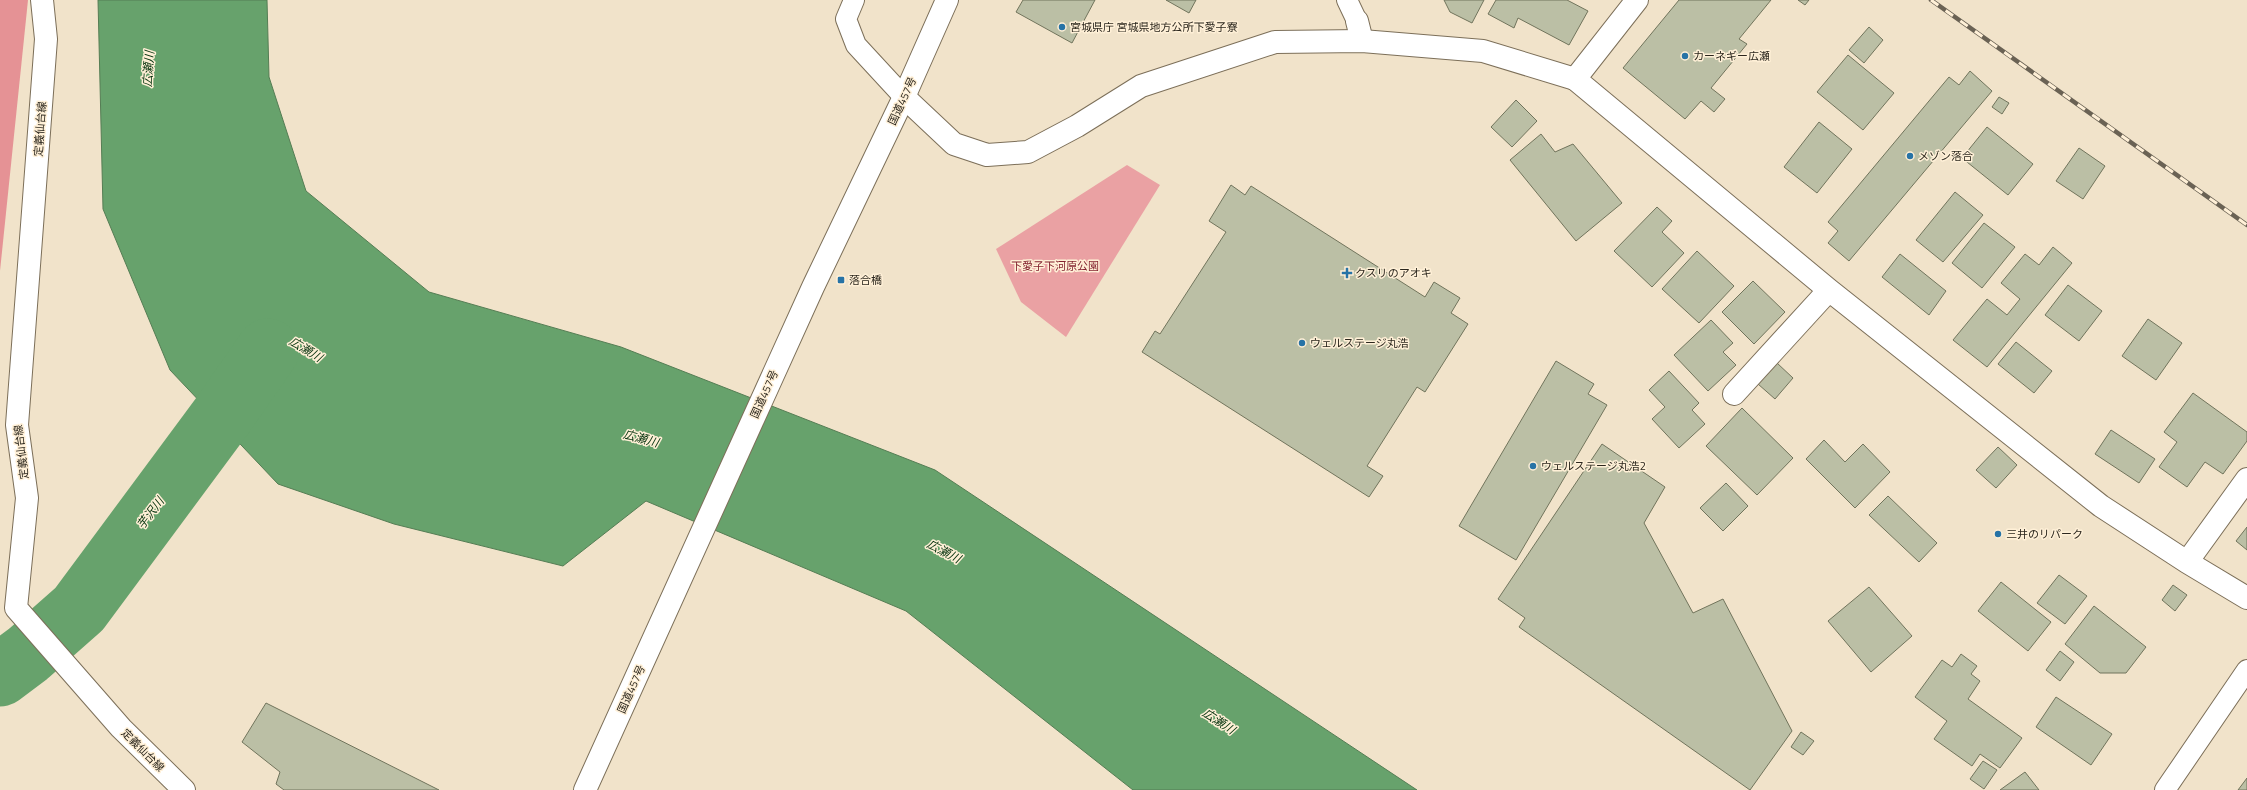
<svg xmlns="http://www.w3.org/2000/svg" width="2247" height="790" font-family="'Titillium Web','Noto Sans JP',sans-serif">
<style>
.green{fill:#eaa1a3}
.forest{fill:#e59295}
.water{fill:#67a26c;stroke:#557d54}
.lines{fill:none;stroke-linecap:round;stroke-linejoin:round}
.river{stroke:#67a26c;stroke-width:63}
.building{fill:#bbbfa5;stroke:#71745c}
.service-casing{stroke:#7c6f59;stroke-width:22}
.minor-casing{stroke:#7c6f59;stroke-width:24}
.tertiary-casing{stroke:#7c6f59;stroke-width:24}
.primary-casing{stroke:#7c6f59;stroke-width:24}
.trunk-casing{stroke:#7c6f59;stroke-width:24}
.service{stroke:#fff;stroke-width:20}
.minor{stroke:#fff;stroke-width:22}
.tertiary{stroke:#fff;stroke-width:22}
.primary{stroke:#fff;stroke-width:22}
.trunk{stroke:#fff;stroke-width:22}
.rail-casing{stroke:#6a6254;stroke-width:4.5}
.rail{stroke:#fff0d7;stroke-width:3;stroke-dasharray:9;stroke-linecap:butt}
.poi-dot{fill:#2773a6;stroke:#fff0d7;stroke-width:1.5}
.labels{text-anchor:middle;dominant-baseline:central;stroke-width:3;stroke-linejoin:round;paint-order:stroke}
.poi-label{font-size:11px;fill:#2b261d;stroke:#fff0d7;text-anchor:start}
.street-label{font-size:11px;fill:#2b261d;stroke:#fff0d7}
.park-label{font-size:11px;fill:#842330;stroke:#fff0d7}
.water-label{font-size:12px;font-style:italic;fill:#07340f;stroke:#fff0d7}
</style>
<rect width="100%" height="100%" fill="#f1e3ca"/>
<path class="green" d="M1127,165L1160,185L1066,337L1021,302L996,249Z"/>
<path class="forest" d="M0,0H28L0,271Z"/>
<path class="water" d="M98,0H267L269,77L306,191L429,292L621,347L935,470L1417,790H1133L906,611L646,501L563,566L394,524L278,484L170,370L103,209Z"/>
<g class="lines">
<path class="river" d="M0,675L28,654L79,609L222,416L268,350"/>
</g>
<path class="building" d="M1023,0H1095L1072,43L1016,12Z
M1166,0H1196L1189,13Z
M1444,0H1484L1472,23L1450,12Z
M1496,0H1567L1588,11L1569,45L1518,18L1514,28L1488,14Z
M1679,0H1771L1739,39L1747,44L1711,88L1725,99L1714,112L1701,101L1685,119L1623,68Z
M1798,0H1809L1805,5Z
M1869,27L1883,40L1864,63L1849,50Z
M1848,55L1894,93L1863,130L1817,92Z
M1970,71L1992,91L1849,261L1828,243L1838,231L1828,222L1949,77L1959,85Z
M1999,97L2009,103L2002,114L1992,107Z
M1516,100L1537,121L1512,147L1491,127Z
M1819,122L1852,149L1817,193L1784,167Z
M1987,127L2033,164L2008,195L1962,158Z
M1541,134L1555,152L1573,144L1622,203L1576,241L1510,160Z
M2079,148L2105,166L2083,199L2056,181Z
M1231,185L1245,195L1251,186L1425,297L1434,282L1460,298L1451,313L1468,324L1425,392L1417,387L1367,466L1383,476L1369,497L1142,352L1155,331L1160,334L1226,232L1209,221Z
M1955,192L1983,215L1943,262L1916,240Z
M1657,207L1672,221L1662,232L1684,253L1652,287L1614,251Z
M1984,223L2015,247L1982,288L1952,263Z
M2053,247L2072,263L1987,367L1953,340L1987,299L2007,315L2020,299L2001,283L2025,254L2039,265Z
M1697,251L1734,286L1699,323L1662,289Z
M1900,254L1946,291L1929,315L1882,277Z
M1753,281L1785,312L1754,344L1722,312Z
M2068,285L2102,311L2079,341L2045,315Z
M2148,319L2182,343L2156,380L2122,356Z
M1711,320L1733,343L1723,352L1736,365L1708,391L1674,355Z
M2016,342L2052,371L2034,393L1998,364Z
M1556,361L1594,384L1588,394L1607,405L1516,560L1459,526Z
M1777,363L1793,378L1775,399L1758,384Z
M1669,371L1699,403L1692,410L1705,424L1679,448L1652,419L1665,407L1649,390Z
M2193,393L2247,432V441L2223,474L2205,462L2187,487L2159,467L2177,442L2164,432Z
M1742,408L1793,458L1757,495L1706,446Z
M2111,430L2155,459L2139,483L2095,454Z
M1824,440L1845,462L1863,444L1890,472L1855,508L1806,459Z
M1602,444L1665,487L1644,523L1693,613L1723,599L1792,731L1750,790L1519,627L1525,618L1498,599Z
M1998,447L2017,465L1996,488L1976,470Z
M1726,483L1748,506L1723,531L1700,508Z
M1888,496L1937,543L1919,562L1869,515Z
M2247,527V550L2236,541Z
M2059,575L2087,596L2065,624L2037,603Z
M2001,582L2051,622L2028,651L1978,611Z
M2173,585L2187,595L2175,611L2162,600Z
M1869,587L1912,636L1871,672L1828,621Z
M2094,606L2146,647L2126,673H2100L2065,644Z
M2060,651L2074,662L2060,681L2046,670Z
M1961,654L1977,666L1971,674L1980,681L1968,699L2022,738L2000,768L1980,754L1972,766L1934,739L1947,721L1915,697L1942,660L1952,667Z
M2056,697L2112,734L2091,765L2036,727Z
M266,703L439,790H284L276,784L280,772L242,742Z
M1801,732L1814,741L1803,755L1791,747Z
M1983,761L1997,770L1984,789L1970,779Z
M2025,772L2039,790H2000Z
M2247,778V790H2238Z"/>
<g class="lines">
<defs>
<path id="service" d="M854,0L846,19L856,45L904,97
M1347,0L1357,21
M2165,790L2247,670"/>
<path id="minor" d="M1637,0L1575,79L1829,290L2101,506L2187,562L2247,598
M1357,21L1362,41
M1734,394L1829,290
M2187,562L2247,479"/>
<path id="tertiary" d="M904,97L954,144L987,155L1028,152L1077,126L1141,86L1275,42L1362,41L1483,51L1575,79"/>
<path id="primary" d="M42,0L46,39L17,425L27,498L16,608L121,728L184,790"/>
<path id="trunk" d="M585,790L813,287L904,97L947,0"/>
</defs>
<use href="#service" class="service-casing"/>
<use href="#minor" class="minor-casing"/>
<use href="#tertiary" class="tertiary-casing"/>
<use href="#primary" class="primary-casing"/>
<use href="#trunk" class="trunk-casing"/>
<use href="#service" class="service"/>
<use href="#minor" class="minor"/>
<use href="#tertiary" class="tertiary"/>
<use href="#primary" class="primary"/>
<use href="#trunk" class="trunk"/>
<defs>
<path id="rail" d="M1931,0L2247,225"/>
</defs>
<use href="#rail" class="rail-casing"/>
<use href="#rail" class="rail"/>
</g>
<g class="poi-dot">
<circle cx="1062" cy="27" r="4"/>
<circle cx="1685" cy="56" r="4"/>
<circle cx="1910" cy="156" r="4"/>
<path d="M1345 267h4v4h4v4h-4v4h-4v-4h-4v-4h4z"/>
<rect x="837" y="276" width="8" height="8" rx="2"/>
<circle cx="1302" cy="343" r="4"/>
<circle cx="1533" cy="466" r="4"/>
<circle cx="1998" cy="534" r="4"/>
</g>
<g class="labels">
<g class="poi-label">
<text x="1070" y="27">宮城県庁 宮城県地方公所下愛子寮</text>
<text x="1693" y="56">カーネギー広瀬</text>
<text x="1918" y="156">メゾン落合</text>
<text x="1355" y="273">クスリのアオキ</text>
<text x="849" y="280">落合橋</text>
<text x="1310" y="343">ウェルステージ丸浩</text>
<text x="1541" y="466">ウェルステージ丸浩2</text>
<text x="2006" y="534">三井のリパーク</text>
</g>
<g class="street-label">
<text transform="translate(902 101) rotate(-65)">国道457号</text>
<text transform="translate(40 129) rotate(-86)">定義仙台線</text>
<text transform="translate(764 394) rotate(-66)">国道457号</text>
<text transform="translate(21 452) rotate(-97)">定義仙台線</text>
<text transform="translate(631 689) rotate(-66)">国道457号</text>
<text transform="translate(143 750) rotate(45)">定義仙台線</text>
</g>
<g class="park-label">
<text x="1055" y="266">下愛子下河原公園</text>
</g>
<g class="water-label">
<text transform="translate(148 69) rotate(-86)">広瀬川</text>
<text transform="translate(306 349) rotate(31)">広瀬川</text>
<text transform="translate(641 438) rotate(15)">広瀬川</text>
<text transform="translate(150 513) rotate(-53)">芋沢川</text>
<text transform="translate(944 551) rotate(28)">広瀬川</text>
<text transform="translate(1219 721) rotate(33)">広瀬川</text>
</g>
</g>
</svg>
